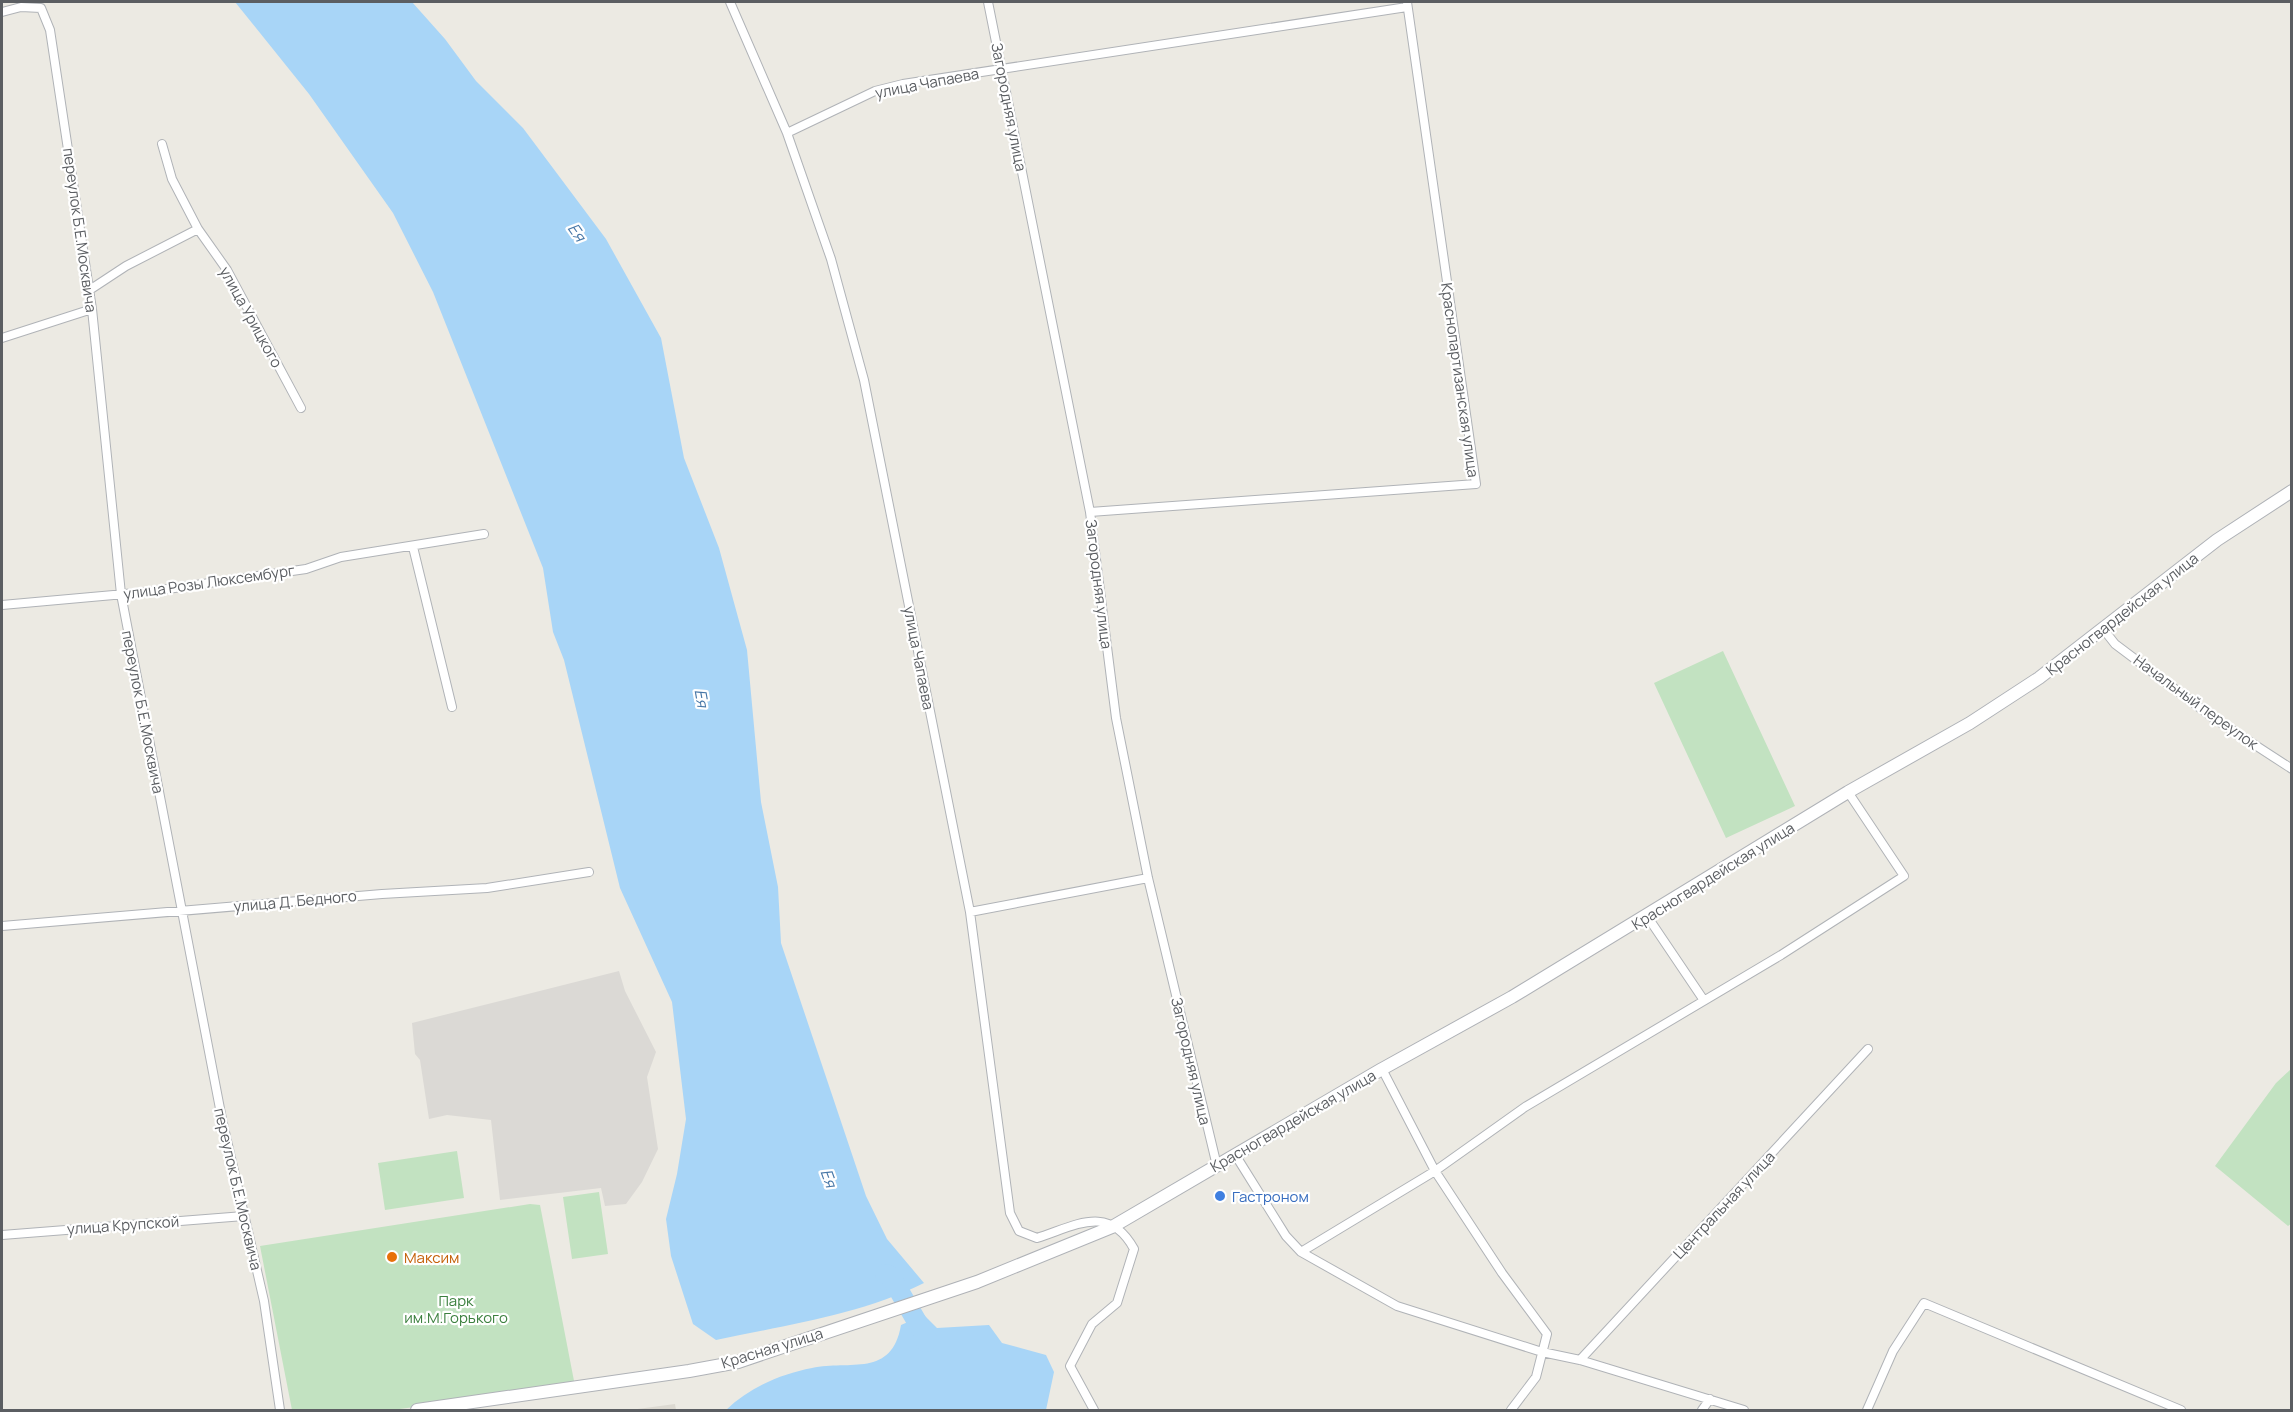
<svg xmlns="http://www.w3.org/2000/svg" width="2293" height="1412" font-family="Manrope,sans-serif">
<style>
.industrial{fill:#dbd9d5}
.education{fill:#dcd9d1}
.green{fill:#c2e2c1}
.water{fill:#a8d5f7}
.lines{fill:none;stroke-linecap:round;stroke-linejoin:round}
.river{stroke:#a8d5f7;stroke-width:20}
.street-casing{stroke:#b0b3b7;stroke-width:10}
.secondary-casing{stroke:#afb2b7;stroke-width:14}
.street{stroke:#fff;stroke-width:8}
.secondary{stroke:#fff;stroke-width:12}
.shop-dot{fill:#3f7fe0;stroke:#fff;stroke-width:2}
.food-dot{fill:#e8710a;stroke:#fff;stroke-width:2}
.labels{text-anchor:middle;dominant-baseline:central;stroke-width:4.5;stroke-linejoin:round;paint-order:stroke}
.street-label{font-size:15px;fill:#5b5e62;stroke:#fff}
.shop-label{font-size:15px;fill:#366cbe;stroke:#fff;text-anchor:start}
.food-label{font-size:15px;fill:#c56008;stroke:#fff;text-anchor:start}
.park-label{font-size:15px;fill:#3c803f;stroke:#fff}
.water-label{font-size:16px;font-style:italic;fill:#4777a7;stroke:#fff}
</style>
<rect width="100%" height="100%" fill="#eceae3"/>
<path class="industrial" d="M619,971L625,991L656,1052L647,1077L658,1149L642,1182L626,1204L605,1206L601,1188L500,1200L491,1120L447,1115L429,1119L420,1060L415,1054L412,1023Z"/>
<path class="education" d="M675,1404L676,1410H630Z"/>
<path class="green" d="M1723,651L1795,806L1726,838L1654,683Z
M2291,1069L2292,1223L2288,1226L2215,1166L2276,1083Z
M457,1151L464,1198L385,1210L378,1163Z
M599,1192L608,1254L572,1259L563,1197Z
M530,1204L540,1205L575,1386L392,1410H292L260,1246Z"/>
<path class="water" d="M235,2H412L445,39L476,81L523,128L606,239L661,338L684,458L719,548L747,650L761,802L778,887L781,943L866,1196L887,1239L924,1283C860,1315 786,1325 716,1340L693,1324L671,1256L666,1219L677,1174L686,1119L672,1002L620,888L564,660L553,632L543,568L433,292L393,213L309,94Z
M924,1315L937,1328L989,1325L1002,1343L1046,1355L1054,1372L1046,1410H726C749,1388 780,1374 812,1368C850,1360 892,1378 901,1325Z"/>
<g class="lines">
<path class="river" d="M885,1274L891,1277L927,1339L926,1342"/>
<defs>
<path id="street" d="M730,2L787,133L831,259L864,380L970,912L1010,1213L1019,1231L1037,1238C1075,1226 1109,1203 1134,1249L1117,1303L1092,1324L1070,1366L1094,1410
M988,2L1090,512L1116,718L1148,878L1217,1166
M2,12L21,7L41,8L50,30L92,309L121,594L222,1119L264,1301L280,1410
M787,133L875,91L903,84L1407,7
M162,144L172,179L198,229L227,270L301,408
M88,291L126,266L198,229
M2,338L92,309
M1090,512L1476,484L1407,2
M413,547L452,707
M2,605L147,592L306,569L341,557L484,534
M2104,630L2115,644L2212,717L2292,769
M970,912L1148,878
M1647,916L1703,999
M2,926L382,894L487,888L589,872
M1382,1069L1435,1171L1502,1273L1547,1334L1536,1377L1511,1410
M1236,1156L1286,1236L1301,1252L1397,1306L1542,1352L1580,1360L1744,1410
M2,1235L244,1216
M1301,1252L1435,1171L1525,1107L1781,955L1904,876L1848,792
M1580,1360L1868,1049
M1702,1410L1710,1399
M1867,1410L1893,1351L1924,1303L2181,1410"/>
<path id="secondary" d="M417,1410L689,1371L738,1362L977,1282L1112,1227L1382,1069L1512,997L1848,792L1970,723L2039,678L2217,540L2292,491"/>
</defs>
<use href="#street" class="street-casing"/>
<use href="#secondary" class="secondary-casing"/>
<use href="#street" class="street"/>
<use href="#secondary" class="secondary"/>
</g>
<circle class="shop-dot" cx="1220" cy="1196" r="6"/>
<circle class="food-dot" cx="392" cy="1257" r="6"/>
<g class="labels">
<g class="street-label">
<text transform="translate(927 83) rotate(-11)">улица Чапаева</text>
<text transform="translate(1009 107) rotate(79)">Загородняя улица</text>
<text transform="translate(80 230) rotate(82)">переулок Б.Е.Москвича</text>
<text transform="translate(251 317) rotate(61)">улица Урицкого</text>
<text transform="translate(1460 380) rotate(82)">Краснопартизанская улица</text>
<text transform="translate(209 582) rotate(-8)">улица Розы Люксембург</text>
<text transform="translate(1099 584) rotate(83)">Загородняя улица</text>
<text transform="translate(2122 614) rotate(-38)">Красногвардейская улица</text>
<text transform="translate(919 658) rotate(79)">улица Чапаева</text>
<text transform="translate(2196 702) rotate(36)">Начальный переулок</text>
<text transform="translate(143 712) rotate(79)">переулок Б.Е.Москвича</text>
<text transform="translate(1713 876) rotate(-32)">Красногвардейская улица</text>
<text transform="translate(295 901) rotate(-5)">улица Д. Бедного</text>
<text transform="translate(1191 1061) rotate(77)">Загородняя улица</text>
<text transform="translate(1293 1121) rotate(-30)">Красногвардейская улица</text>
<text transform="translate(238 1189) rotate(77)">переулок Б.Е.Москвича</text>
<text transform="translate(1724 1205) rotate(-47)">Центральная улица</text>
<text transform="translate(123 1225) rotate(-4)">улица Крупской</text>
<text transform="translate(772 1348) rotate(-17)">Красная улица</text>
</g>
<g class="shop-label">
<text x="1232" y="1196">Гастроном</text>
</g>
<g class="food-label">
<text x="404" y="1257">Максим</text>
</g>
<g class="park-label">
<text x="456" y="1300">Парк<tspan x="456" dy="17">им.М.Горького</tspan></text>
</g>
<g class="water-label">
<text transform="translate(577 232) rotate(55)">Ея</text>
<text transform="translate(702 698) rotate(80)">Ея</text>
<text transform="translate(829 1178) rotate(70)">Ея</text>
</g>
</g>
<rect width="2293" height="1412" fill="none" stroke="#5b5e62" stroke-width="6"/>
</svg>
